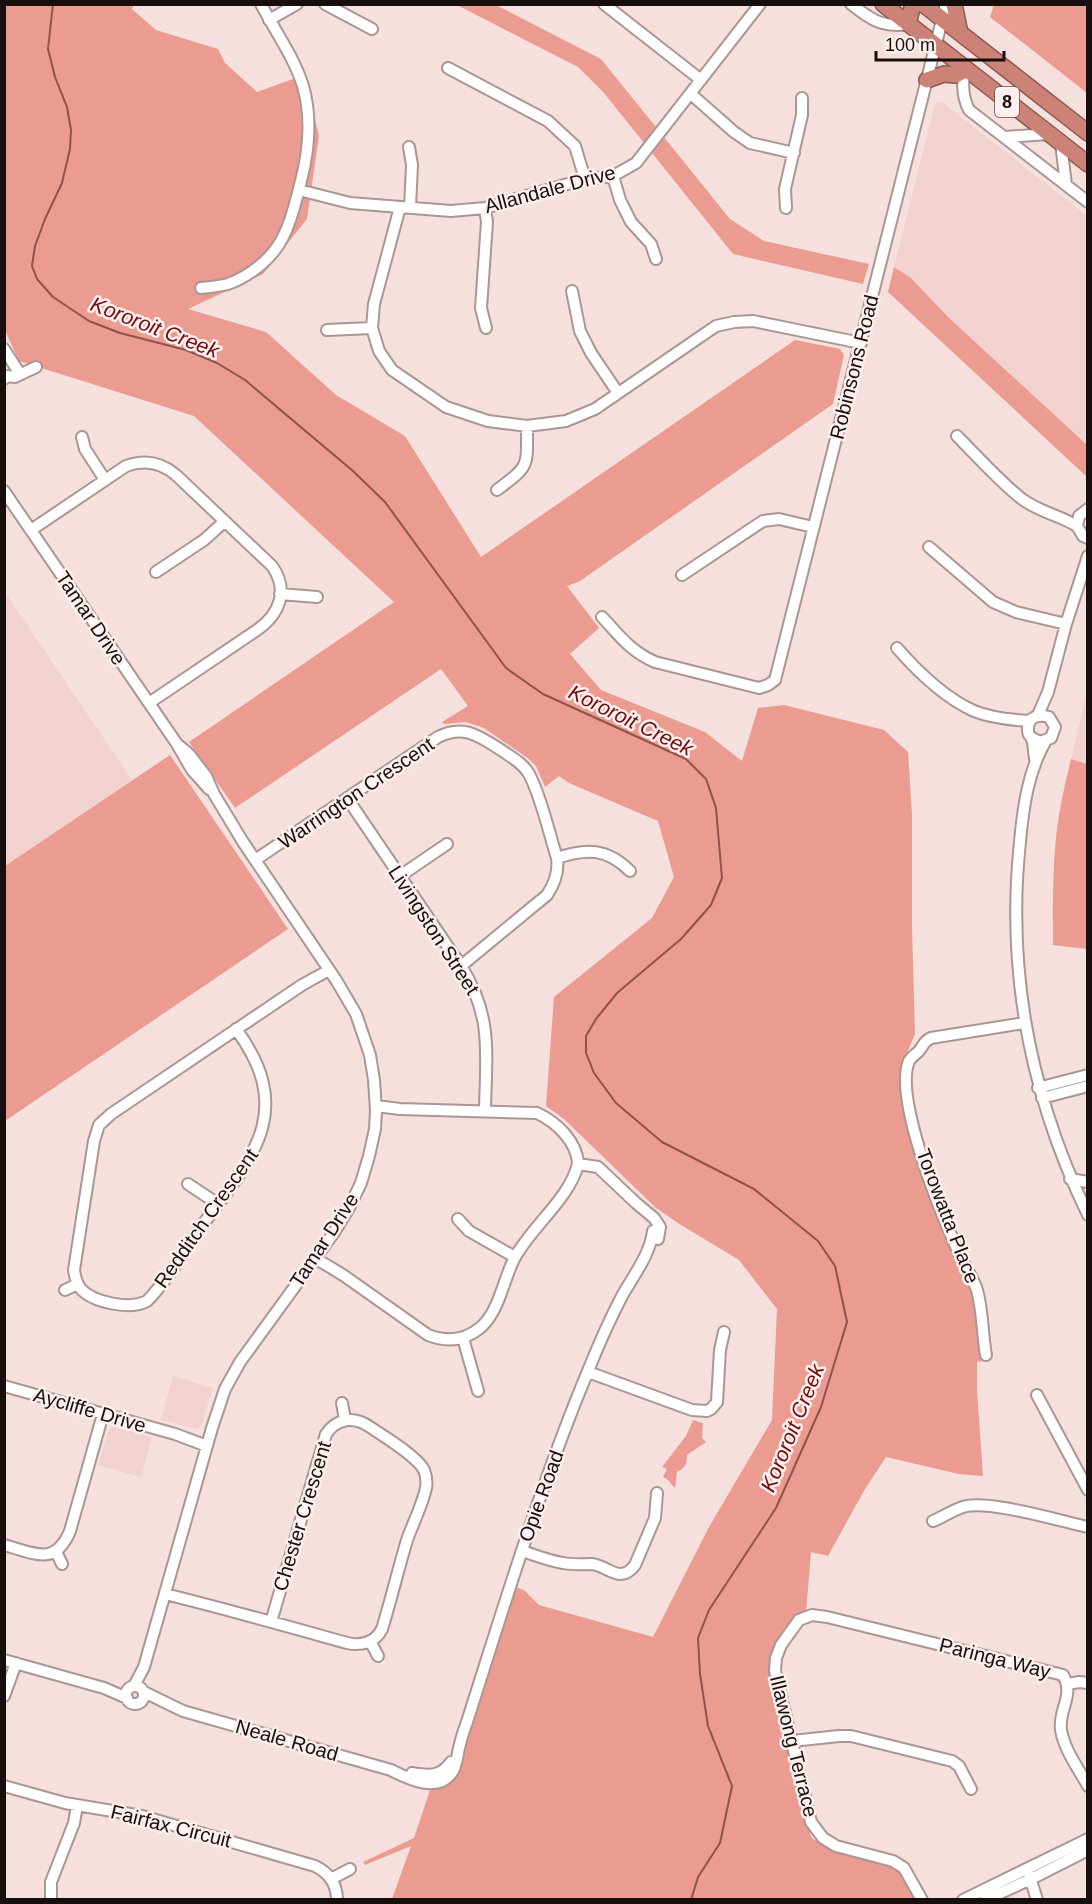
<svg xmlns="http://www.w3.org/2000/svg" width="1092" height="1904" font-family="Arial,sans-serif">
<style>
.built{fill:#f1d2ce}
.green{fill:#ec9b90}
.lines{fill:none;stroke-linecap:round;stroke-linejoin:round}
.stream{stroke:#8e534c;stroke-width:2}
.minor-casing{stroke:#aa9693;stroke-width:14}
.highway-casing{stroke:#8d5a53;stroke-width:18}
.minor{stroke:#fff;stroke-width:10}
.highway{stroke:#cd8278;stroke-width:15}
.labels{text-anchor:middle;dominant-baseline:central;stroke-width:5;stroke-linejoin:round;paint-order:stroke}
.shield{fill:#fcefed;stroke:#5b5251;stroke-width:1.5}
.shield-label{font-size:18px;font-weight:bold;fill:#160f0e}
.street-label{font-size:20px;fill:#160f0e;stroke:#fcefed}
.water-label{font-size:21px;font-style:italic;fill:#720c0c;stroke:#fcefed}
</style>
<rect width="100%" height="100%" fill="#f5e0dd"/>
<path class="built" d="M939,102L943,103L1087,216V445L948,317L911,278L894,267L935,104Z
M4,591L132,780L5,866H4Z
M1087,692V764L1071,759Z
M173,1376L213,1388L201,1426L197,1429L161,1420Z
M114,1426L152,1437L141,1477L98,1465L109,1429Z"/>
<path class="green" d="M6,4L134,5L132,9L156,30L218,49L225,63L257,92L304,75L319,136L307,219L263,274L188,309L266,332L336,395L405,436L481,557L795,340L840,349L844,355L833,404L580,581L567,586L599,628L570,654L601,690L705,732L742,761L758,708L784,705L884,730L908,752L912,815V925L915,1034L904,1060L901,1086L910,1130L945,1236L974,1295L982,1361L977,1362V1390L983,1476L959,1474L886,1457L865,1489L828,1556L811,1552L806,1613L799,1614L789,1627L770,1667L801,1808L812,1838L830,1849L870,1859L896,1869L911,1887L916,1899H392L411,1846L365,1865L363,1862L414,1838L431,1787L444,1783L515,1587L524,1590L539,1605L653,1637L709,1527L772,1420L777,1309L739,1260L681,1225L656,1208L564,1119L546,1106L554,997L652,918L674,877L658,821L569,783L559,776L545,787L536,766L529,759L484,728L466,722L444,724L442,722L468,706L441,669L235,808L189,742L394,602L194,416L19,361L4,328V185L6,159L4,139V9Z
M457,5H496L601,59L730,219L764,241L869,264L863,284L733,254L604,93L578,67Z
M994,5H1087V93L990,17Z
M894,267L911,278L948,317L1087,445V477L888,292Z
M170,755L288,929L5,1121V866Z
M1071,759L1087,764V949L1053,945C1053,900 1052,854 1060,809C1063,793 1067,776 1071,759Z
M693,1420L703,1423L702,1438L706,1442L687,1455C687,1465 685,1468 677,1472L675,1488L668,1480L663,1477L667,1469L662,1467L686,1436Z"/>
<g class="lines">
<path class="stream" d="M53,4L48,49L55,77L67,107L71,130L70,149L62,183L45,219L35,246L32,266L37,279L53,297L89,321L120,333L186,350L217,363L245,380L353,471L385,502L506,668L543,694L686,759L706,779L716,808L722,878L711,905L681,939L617,993L596,1019L586,1036V1053L594,1073L616,1103L662,1142L754,1189L818,1241L835,1266L847,1322L821,1407L776,1508L709,1610L698,1638L700,1674L708,1726L732,1786L720,1843L698,1877L691,1900"/>
<defs>
<path id="minor" d="M325,4L372,29
M604,4L701,80
M851,4C870,19 882,28 908,24
M269,20L297,4
M448,68L548,121L575,146L585,179
M965,70C962,83 963,98 969,110L1088,202
M691,94L734,132L750,143L794,153
M1005,137L1049,134
M1061,143L1066,185
M409,147L412,165L410,207
M613,176L620,200L631,222L651,244L656,259
M299,190L350,203L451,211L485,208L585,179L613,176L636,163L760,4
M400,207L374,304L372,328L379,351L392,370L446,407L488,421L527,426L566,421L595,409L716,326L734,322L753,321L861,343
M485,208L487,222L481,308L486,328
M786,208L785,189L802,115V98
M201,288C210,287 220,286 228,284C250,276 273,258 283,237C292,220 296,200 301,181C309,150 312,117 303,86C294,57 275,31 261,4
M572,291L580,331L591,353L618,393
M327,330L372,328
M4,349L20,374
M4,379L8,376L15,377L36,367
M957,436C977,456 1000,482 1022,499C1039,512 1059,515 1077,526
M82,437L85,449L105,480
M497,490C530,465 527,468 527,426
M4,491L177,744L192,770L209,789
M1088,509L1079,516L1077,526L1083,536L1088,538
M31,530L126,466C145,459 161,462 176,475L272,566C289,590 280,614 257,630L149,703
M929,547L993,602L1016,612L1066,624
M156,572L204,540L225,521
M682,575L763,521L779,519L813,527
M280,594L317,597
M602,617C620,636 630,651 655,662L759,688L768,685L775,680L946,4
M897,648C918,672 945,698 974,711C991,718 1012,720 1030,721
M1038,715L1048,692L1066,624L1088,556
M1032,738L1040,742L1051,738L1055,727L1049,717C1040,714 1027,716 1028,730C1028,737 1029,732 1032,739C1034,745 1034,753 1035,759
M1045,742C1028,772 1023,808 1020,842C1006,973 1031,1097 1088,1215
M347,798L461,966C493,1017 486,1053 485,1110
M557,858C586,848 607,848 630,871
M255,860L438,737C464,724 479,736 501,750C511,757 523,763 529,774C541,796 549,833 557,858C559,872 555,883 547,895L461,966
M400,876L447,844
M236,1029C297,1112 252,1158 201,1227C184,1251 168,1280 147,1301C130,1310 93,1303 80,1288C76,1282 75,1277 74,1270L94,1141L99,1125L111,1114L302,985L329,970
M1038,1088L1088,1075
M1042,1098L1088,1086
M376,1106L400,1109L537,1113C556,1122 577,1141 578,1164L598,1167L636,1203L654,1218L660,1227L658,1239
M1070,1179L1088,1182
M188,1184L218,1204
M458,1219L469,1231L515,1257
M315,1258L343,1275L428,1335C446,1342 464,1341 480,1328C499,1312 503,1281 514,1259C531,1227 570,1198 578,1164
M65,1290L78,1284
M463,1338L478,1391
M986,1355C982,1334 983,1307 976,1287C969,1271 960,1257 954,1242C938,1206 894,1096 909,1061C912,1056 915,1055 919,1051C923,1046 924,1041 931,1038L1024,1023
M588,1372L692,1410L707,1411L711,1409L717,1402L720,1350L724,1332
M4,1386L175,1434L207,1446
M1037,1395L1088,1490
M342,1403L345,1420
M933,1521C943,1517 953,1510 963,1507C987,1499 1060,1521 1088,1527
M4,1545C34,1553 55,1567 70,1531L103,1414
M522,1551C535,1555 549,1561 563,1563C573,1565 582,1564 592,1564C609,1566 620,1585 635,1565L655,1518L657,1493
M56,1552L62,1564
M165,1594C226,1609 286,1626 347,1643C361,1646 375,1643 382,1629C391,1600 398,1570 407,1540C413,1523 422,1506 426,1488C427,1482 426,1475 424,1470C417,1456 383,1436 370,1427C354,1416 337,1418 326,1434L271,1622
M370,1641L378,1656
M4,1660L104,1688L127,1698
M1068,1684L1079,1682L1088,1683
M134,1686L144,1667L212,1428L225,1389L240,1362L333,1234L349,1208L361,1183L369,1156L375,1129L376,1111L374,1080L370,1055L356,1014L336,980L243,842L214,794L206,776L189,754L177,744
M126 1695a9 9 0 1 1 18 0a9 9 0 1 1-18 0Z
M144,1692L183,1711L391,1770C408,1779 439,1794 453,1771C457,1764 457,1756 459,1748C461,1740 463,1732 466,1725C504,1606 540,1486 588,1371C598,1346 609,1321 622,1296C633,1276 650,1255 653,1231
M4,1696L16,1663
M792,1741L839,1736H851L952,1761L959,1766L971,1789
M412,1773C428,1776 441,1777 451,1762
M4,1786L65,1803L142,1816L315,1866C329,1873 337,1884 337,1900
M1029,1874L1037,1900
M331,1879L350,1869
M51,1900V1882L74,1823L77,1805
M922,1900L904,1868L893,1861L836,1846L823,1838L811,1822L775,1671L776,1658L781,1645L799,1620L812,1615L827,1617L1063,1675C1075,1696 1058,1709 1061,1730C1064,1749 1078,1768 1088,1786
M963,1900L1088,1839
M985,1900L1031,1879L1088,1850"/>
<path id="highway" d="M883,4L1088,164
M923,4L1088,133
M954,4L960,33
M908,24L913,4
M927,80L944,74L956,75L965,70"/>
</defs>
<use href="#minor" class="minor-casing"/>
<use href="#highway" class="highway-casing"/>
<use href="#minor" class="minor"/>
<use href="#highway" class="highway"/>
</g>
<g class="labels">
<rect class="shield" x="995" y="87" width="24" height="30" rx="4.5"/>
<g class="shield-label">
<text x="1007" y="102">8</text>
</g>
<g class="street-label">
<text transform="translate(550 189) rotate(-15)">Allandale Drive</text>
<text transform="translate(854 367) rotate(-76)">Robinsons Road</text>
<text transform="translate(91 618) rotate(56)">Tamar Drive</text>
<text transform="translate(356 793) rotate(-34)">Warrington Crescent</text>
<text transform="translate(434 930) rotate(57)">Livingston Street</text>
<text transform="translate(948 1216) rotate(69)">Torowatta Place</text>
<text transform="translate(206 1218) rotate(-55)">Redditch Crescent</text>
<text transform="translate(324 1240) rotate(-57)">Tamar Drive</text>
<text transform="translate(90 1410) rotate(16)">Aycliffe Drive</text>
<text transform="translate(541 1496) rotate(-70)">Opie Road</text>
<text transform="translate(302 1516) rotate(-73)">Chester Crescent</text>
<text transform="translate(995 1658) rotate(14)">Paringa Way</text>
<text transform="translate(287 1740) rotate(16)">Neale Road</text>
<text transform="translate(794 1746) rotate(76)">Illawong Terrace</text>
<text transform="translate(171 1826) rotate(14)">Fairfax Circuit</text>
</g>
<g class="water-label">
<text transform="translate(155 327) rotate(21)">Kororoit Creek</text>
<text transform="translate(631 720) rotate(26)">Kororoit Creek</text>
<text transform="translate(792 1428) rotate(-68)">Kororoit Creek</text>
</g>
</g>
<rect width="1092" height="1904" fill="none" stroke="#160f0e" stroke-width="12"/>
<path d="M876 51v9h128v-9" fill="none" stroke="#160f0e" stroke-width="3"/>
<text x="885" y="51" font-size="18" fill="#160f0e" stroke="#fcefed" stroke-width="4.5" paint-order="stroke">100 m</text>
</svg>
